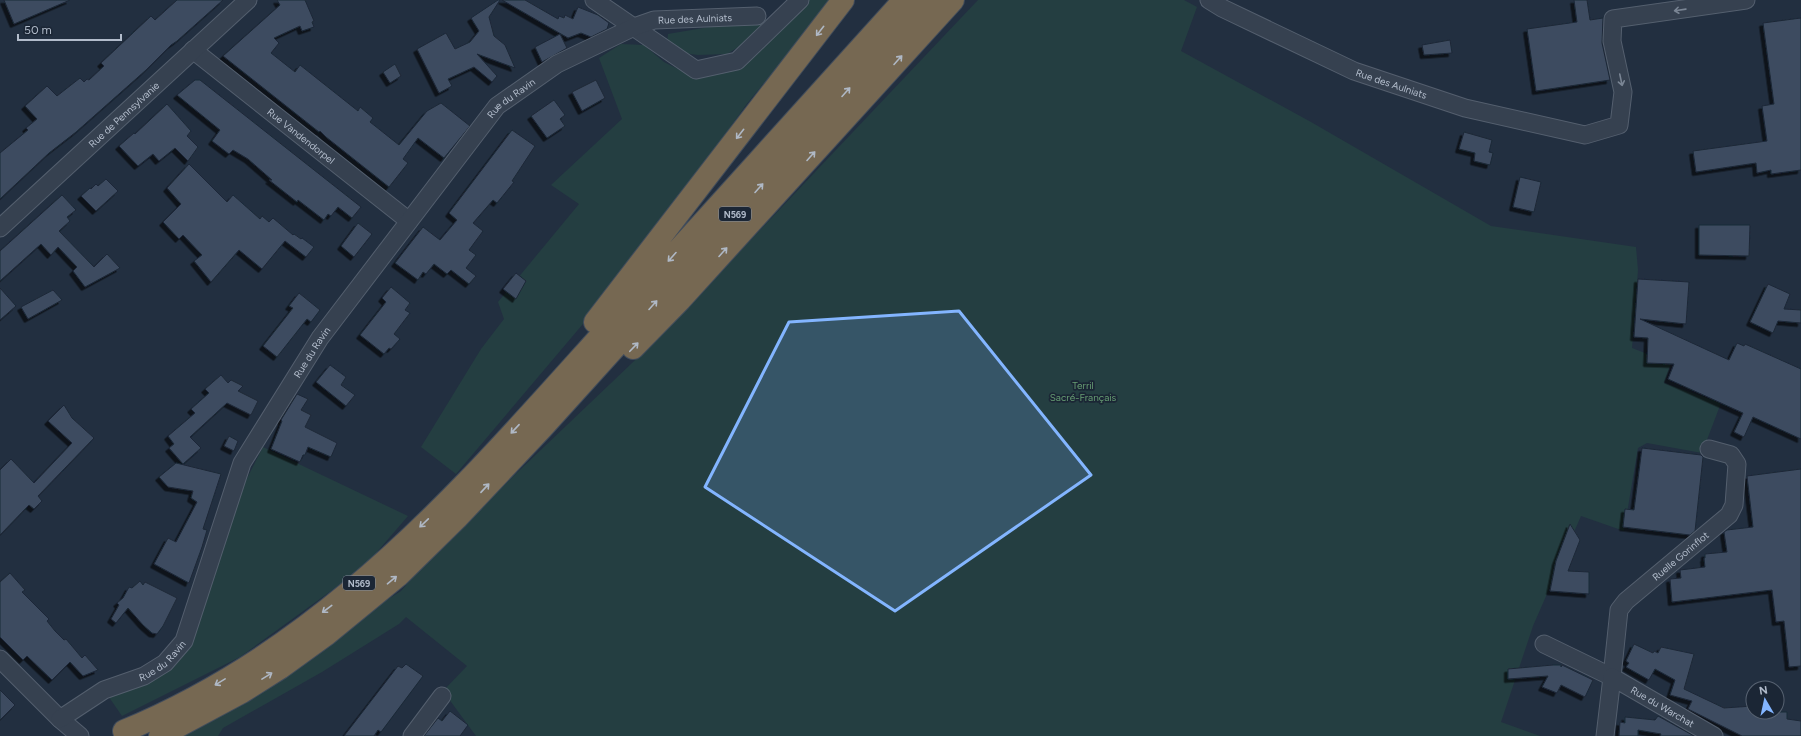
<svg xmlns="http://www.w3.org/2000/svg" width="1801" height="736" font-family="Figtree,sans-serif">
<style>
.green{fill:#243e41}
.building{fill:#3d4c60;stroke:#1d2837;filter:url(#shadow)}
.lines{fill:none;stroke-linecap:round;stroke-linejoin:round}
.minor-casing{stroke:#545f6e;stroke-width:19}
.highway-casing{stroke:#414c5b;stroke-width:24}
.minor{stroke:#364150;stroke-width:17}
.highway{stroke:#766852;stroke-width:22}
.oneway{stroke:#7a8594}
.oneway2{stroke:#afb8c5}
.marked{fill:#83b5ff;fill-opacity:0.2;stroke:#83b5ff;stroke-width:3;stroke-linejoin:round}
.labels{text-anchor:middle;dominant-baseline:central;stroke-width:3.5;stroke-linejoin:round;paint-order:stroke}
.shield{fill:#1b2635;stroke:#858f9e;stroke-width:1}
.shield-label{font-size:9px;font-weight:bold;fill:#b2bccb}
.street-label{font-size:10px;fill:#b2bccb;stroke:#1b2635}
.park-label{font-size:10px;fill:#679e73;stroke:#1b2635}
</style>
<defs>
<filter id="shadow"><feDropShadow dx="-3.5" dy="3.5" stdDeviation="0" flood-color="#0009"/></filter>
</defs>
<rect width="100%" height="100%" fill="#222f40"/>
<path class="green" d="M808,0H832L746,105L632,266L456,474L421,447L481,349L504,319L498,302L579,204L551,185L622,119L599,58L621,44L644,45L664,62L684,72L722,73Z
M978,0H1184L1197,7L1181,51L1311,122L1491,226L1636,247L1638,270L1632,348L1671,363L1664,383L1721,403L1702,453L1647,443L1638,448L1624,531L1581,516L1533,626L1501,722L1540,736H476L443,691L467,666L406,617L399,624L322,672L223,728L218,736H174L221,704L401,591L436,550L653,343Z
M762,18L765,24L760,34L727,54L698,55L675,52L667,44L668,34Z
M263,447L408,516L364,567L240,657L122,716L104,690L171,651L223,525Z"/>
<path class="building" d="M4,0H70L14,24Z
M177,0H223L177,41L171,45L146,70L76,132L49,153L0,199V153L28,130L26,128L37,119L25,106L47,86L57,96L80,78L84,82L87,79L89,80L104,66L101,63L151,16L155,20Z
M277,0H305L314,21L312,22L314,27L302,31L300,26L274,38L279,43L271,53L295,72L300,65L358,111L360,107L373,118L370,122L399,145L427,111L441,103L470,126L444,158L418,138L403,159L408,163L389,187L326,137L320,131L319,132L223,56L280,5Z
M498,0H500L489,17L494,36L505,45L515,68L477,54L497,76L492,82L474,67L448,79L452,86L439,93L417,49L446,33L455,49L470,42L479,31L471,18Z
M502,0H525L558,19L559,16L564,18L565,15L573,19L578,7L598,15L609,23L607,29L591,37L581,33L568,38Z
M1574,0H1587L1590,20L1603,18L1602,43L1610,80L1536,91L1527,29L1577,22Z
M1801,18V170L1771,174V170L1757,173L1756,163L1696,172L1693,151L1767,141L1762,106L1774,104L1763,23Z
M560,34L567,48L542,62L535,47Z
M1450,40L1452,53L1424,55L1422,45Z
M395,64L401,76L390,83L383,72Z
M195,80H200L361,207L352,218L338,207L331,216L328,214L324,220L298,200L297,202L269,180H272L248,159L233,150L229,154L212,141L220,130L177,95Z
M596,80L605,98L582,111L572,92Z
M554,100L565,115L560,119L565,126L547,138L531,116Z
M167,104L191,131L187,136L198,147L188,161L175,148L159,161L153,154L138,166L119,146L134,133L135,134Z
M512,130L535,146L512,181L514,182L497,203L493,200L473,223L483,231L469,250L476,255L466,268L476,276L469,284L451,270L447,274L434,264L426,274L423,272L418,280L395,263L423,227L440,240L457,220L449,213Z
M1464,132L1492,140L1489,152L1493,153L1490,165L1474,161L1475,153L1459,149Z
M189,164L227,202L233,195L260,219L262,216L269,222L273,218L293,235L294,234L301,239L302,238L314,247L306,257L285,241L262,269L239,250L211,282L194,261L202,255L183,235L179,239L163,222L181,204L167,188Z
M1520,177L1541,182L1534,212L1513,207Z
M106,179L118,191L96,211L81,196L90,188L91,189L96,184L98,186Z
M62,195L76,210L67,217L70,221L59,231L94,267L107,254L120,268L85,287L73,271L77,267L58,247L51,255L41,244L0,281V251Z
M358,223L372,234L354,257L341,246Z
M1699,225H1750L1749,256L1699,255Z
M516,273L526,281L516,299L503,289Z
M1638,279L1689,282L1686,324L1640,319L1729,360L1737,343L1744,346L1745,344L1801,369V439L1753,417L1744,437L1734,432L1743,413L1668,379L1674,364L1647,363L1648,338L1634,337Z
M1768,284L1790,294L1784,309L1801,310V323L1778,321L1773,333L1750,322Z
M391,287L410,303L405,310L410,313L394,334L400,339L391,349L389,348L384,354L360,335L386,302L382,298Z
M0,288L16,306L0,320Z
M53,290L62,300L28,319L21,307Z
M299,293L320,310L311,322L307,319L277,357L263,346L293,308L289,306Z
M330,365L346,377L341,385L355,395L346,406L316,382Z
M221,375L228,383L231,380L243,386L238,391L258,401L251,415L227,403L190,437L201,448L183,464L169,448L174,444L168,436L195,413L191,409L209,393L205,389Z
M297,394L308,399L301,410L311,415L305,427L337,443L331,457L308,447L305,455H303L300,462L271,449L282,421L281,420Z
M64,405L72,418L94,438L38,496L42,501L34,509L29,505L0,535V470L11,459L34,483L72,443L48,421Z
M229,436L238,441L234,451L224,446Z
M1642,448L1701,455L1703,457L1695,531L1690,535L1623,527L1625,509L1634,510Z
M176,463L221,474L203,529L207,530L202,547L189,583L154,564L168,538L176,542L197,502L191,498L193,491L168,487L159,477Z
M1801,469V666L1789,667L1784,621L1776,622L1772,590L1672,602L1670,579L1681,578L1680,570L1705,567L1704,558H1705V554L1727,552L1724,532L1727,530L1753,527L1747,476Z
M1570,524L1580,540L1568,571L1589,572V594L1550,591L1556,561Z
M10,573L25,590L22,592L49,619L47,621L55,631L64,640L66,639L82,658L85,655L98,670L83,676L70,662L52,680L27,656L23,660L0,637V582Z
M140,581L143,585L145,582L177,598L163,626L157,634L152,633L143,625L128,608L116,623L111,619L119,605L117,603L123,598L129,587L132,588Z
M1634,644L1653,653L1654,651L1658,653L1661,647L1694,654L1684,689L1724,708L1753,706V712H1787V719L1801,721V736H1742L1688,709L1692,701L1670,695L1675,680L1655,669L1649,680L1626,667L1629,663L1626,661Z
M406,664L423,676L381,732L378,730L374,736H344L398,666L402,668Z
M1553,665H1561V667L1562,665L1593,680L1585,697L1561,685L1557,693L1542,687L1548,676L1508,679V669Z
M0,690L15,705L0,720Z
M450,711L468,725L460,736H424L438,718L442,721Z
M1658,716L1694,736H1660L1661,734L1638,730V736H1619L1620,722L1625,723V717L1655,720Z"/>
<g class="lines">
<defs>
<g id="minor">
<path d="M594,0L696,70L737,61L800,0"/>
<path id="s1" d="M1209,0L1222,8L1354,71L1465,108L1585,135L1619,125L1623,92L1612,41L1613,19L1746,0"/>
<path id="s2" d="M193,50L409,221"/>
<path id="s3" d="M0,228L248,0"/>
<path id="s4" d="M1544,644L1612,677L1619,610L1626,601L1729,515L1734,505L1737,464L1731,455L1709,449"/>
<path d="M0,659L60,719L80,736"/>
<path id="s5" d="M60,719L104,690L144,676L165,663L184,641L242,463L320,338L497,106L557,64L634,27L654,20L757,16"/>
<path d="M412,736L442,696"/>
<path id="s6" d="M1605,736L1612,677L1714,736"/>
</g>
<path id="highway" d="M595,322L843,0
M633,348L680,300L953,0
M124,731C204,698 282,648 349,592C445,513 530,414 614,321C711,214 807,107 904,0
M160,736L242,692L280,668L327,634L399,575L457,518L542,428L929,0"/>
</defs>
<use href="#minor" class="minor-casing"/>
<use href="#highway" class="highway-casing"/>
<use href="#minor" class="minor"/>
<use href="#highway" class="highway"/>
</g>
<defs><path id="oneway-shaft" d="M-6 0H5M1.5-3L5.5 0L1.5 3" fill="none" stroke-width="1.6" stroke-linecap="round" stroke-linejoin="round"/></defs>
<g class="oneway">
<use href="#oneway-shaft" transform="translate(1680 10) rotate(172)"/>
<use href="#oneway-shaft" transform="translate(1621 80) rotate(78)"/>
</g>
<g class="oneway2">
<use href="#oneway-shaft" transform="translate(820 31) rotate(128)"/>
<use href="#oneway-shaft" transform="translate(898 60) rotate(-48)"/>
<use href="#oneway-shaft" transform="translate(846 92) rotate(-48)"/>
<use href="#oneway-shaft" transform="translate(740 134) rotate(128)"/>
<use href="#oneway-shaft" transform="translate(811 156) rotate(-48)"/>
<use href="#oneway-shaft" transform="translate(759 188) rotate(-48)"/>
<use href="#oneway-shaft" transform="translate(723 252) rotate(-48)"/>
<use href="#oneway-shaft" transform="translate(672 257) rotate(132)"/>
<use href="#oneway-shaft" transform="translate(653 305) rotate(-48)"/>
<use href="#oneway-shaft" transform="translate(634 347) rotate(-46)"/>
<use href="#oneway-shaft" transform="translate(515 429) rotate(133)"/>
<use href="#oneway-shaft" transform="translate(485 488) rotate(-47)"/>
<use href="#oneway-shaft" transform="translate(424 523) rotate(136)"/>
<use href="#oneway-shaft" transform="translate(392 580) rotate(-40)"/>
<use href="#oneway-shaft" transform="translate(327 609) rotate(143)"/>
<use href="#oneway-shaft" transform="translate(267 676) rotate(-32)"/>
<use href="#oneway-shaft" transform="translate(220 682) rotate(149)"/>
</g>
<path class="marked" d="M959,311L1091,475L895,611L705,487L789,322Z"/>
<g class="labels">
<g class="shield">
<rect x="719" y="207" width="32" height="14" rx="3"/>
<rect x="343" y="576" width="32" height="14" rx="3"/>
</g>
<g class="shield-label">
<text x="735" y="214">N569</text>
<text x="359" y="583">N569</text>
</g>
<g class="street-label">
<text stroke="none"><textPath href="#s5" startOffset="996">Rue des Aulniats</textPath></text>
<text stroke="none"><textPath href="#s1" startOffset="201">Rue des Aulniats</textPath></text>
<text stroke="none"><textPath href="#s5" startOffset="791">Rue du Ravin</textPath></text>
<text stroke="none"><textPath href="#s3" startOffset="168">Rue de Pennsylvanie</textPath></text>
<text stroke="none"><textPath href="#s2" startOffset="138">Rue Vandendorpel</textPath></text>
<text stroke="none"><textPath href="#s5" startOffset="467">Rue du Ravin</textPath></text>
<text stroke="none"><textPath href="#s4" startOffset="225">Ruelle Gorinflot</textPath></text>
<text stroke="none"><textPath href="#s5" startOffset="119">Rue du Ravin</textPath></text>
<text stroke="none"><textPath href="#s6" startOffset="118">Rue du Warchat</textPath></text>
</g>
<g class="park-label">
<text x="1083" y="385">Terril<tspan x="1083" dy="12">Sacré-Français</tspan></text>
</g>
</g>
<g transform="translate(1765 700) rotate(351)"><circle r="19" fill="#1b2635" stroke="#576271"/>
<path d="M0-3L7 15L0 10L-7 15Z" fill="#83b5ff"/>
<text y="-6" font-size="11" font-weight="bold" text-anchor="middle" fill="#b2bccb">N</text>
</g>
<path d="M18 34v6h103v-6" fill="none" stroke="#b2bccb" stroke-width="2"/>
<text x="24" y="34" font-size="12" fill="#b2bccb" stroke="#1b2635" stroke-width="3" paint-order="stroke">50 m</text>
</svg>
